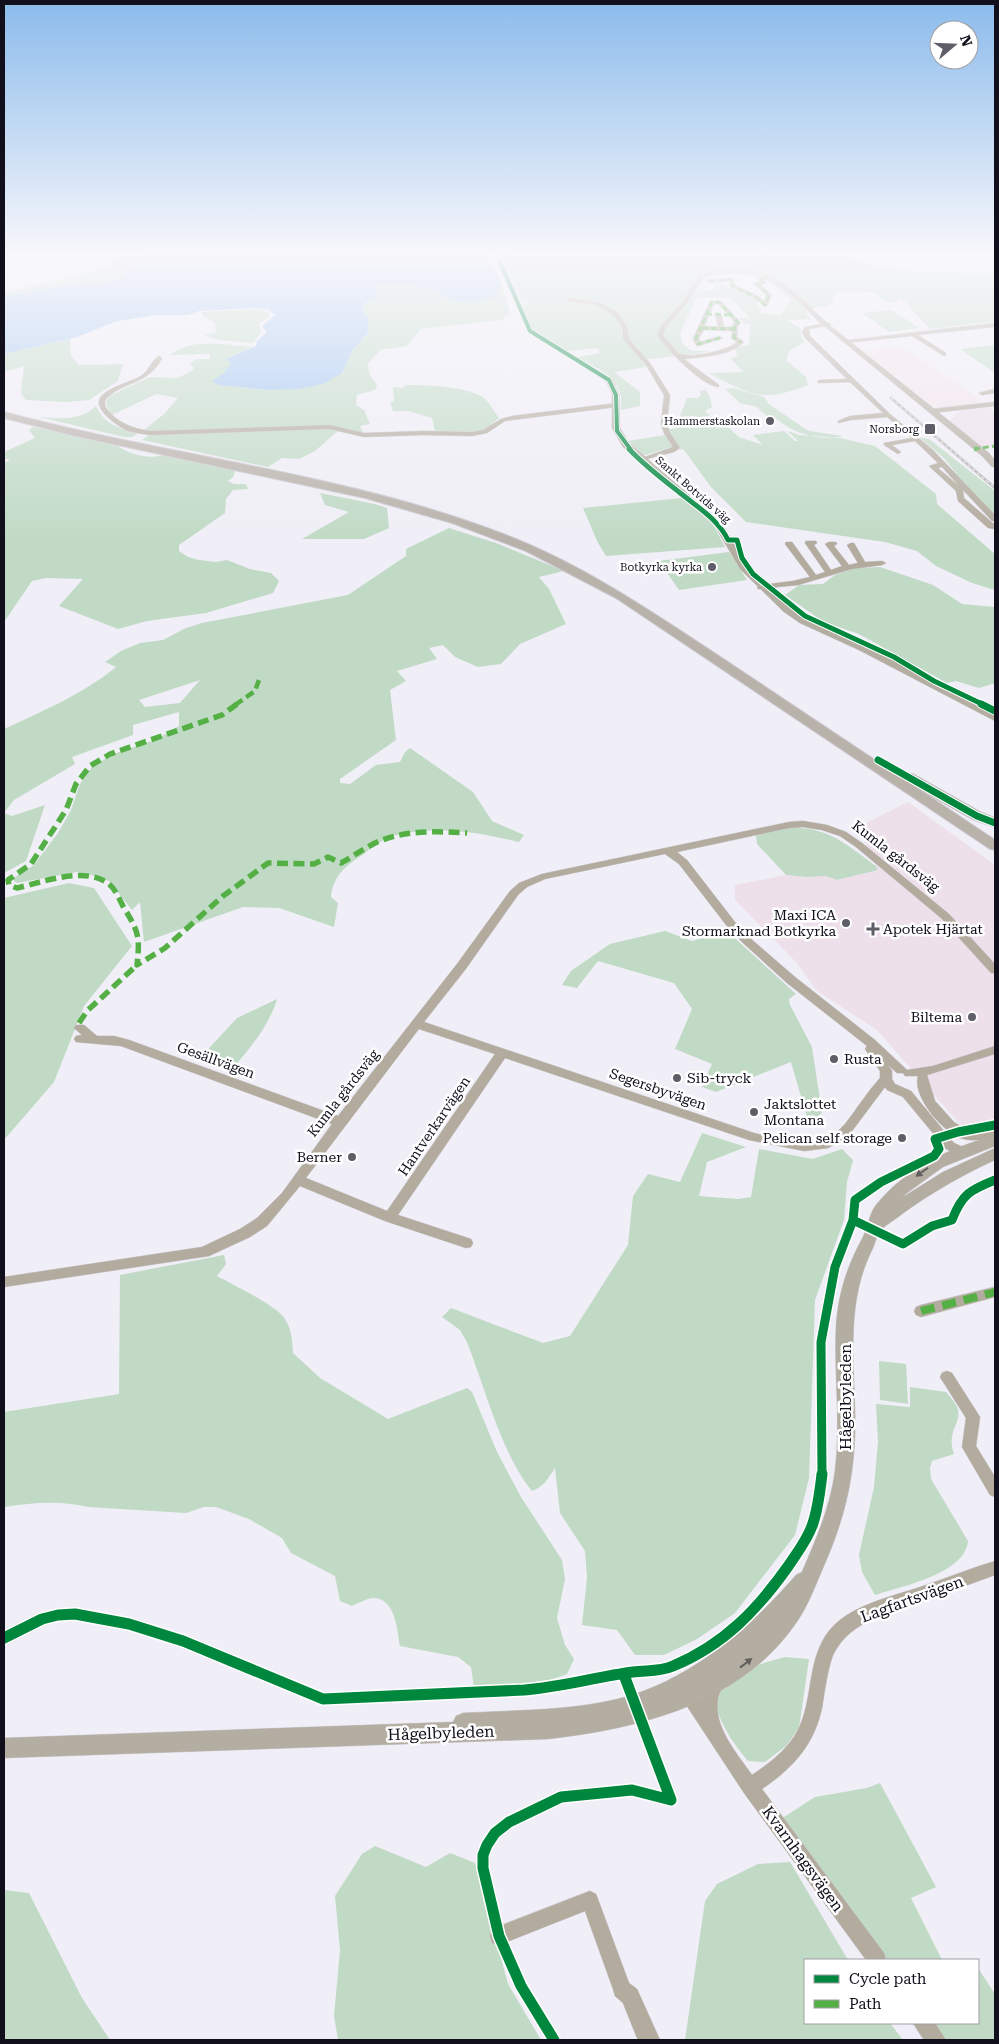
<svg xmlns="http://www.w3.org/2000/svg" width="999" height="2044" font-family="'Roboto Serif',serif">
<style>
.commercial{fill:#ede0eb}
.education{fill:#f3e4e9}
.green{fill:#c0dac5;fill-rule:evenodd}
.water{fill:#9fc5f0}
.lines{fill:none;stroke-linecap:round;stroke-linejoin:round}
.minor-casing{stroke:#cdcbd2;stroke-width:1}
.major-casing{stroke:#cdcbd2;stroke-width:1}
.highway-casing{stroke:#cdcbd2;stroke-width:2}
.minor{fill:#b3ab9e;fill-rule:evenodd}
.major{fill:#b4ada1;fill-rule:evenodd}
.highway{fill:#b9b2ab;fill-rule:evenodd}
.rail-casing{stroke:#b4b0af;stroke-width:2.5}
.rail{stroke:#fff;stroke-width:1;stroke-dasharray:3;stroke-linecap:butt}
.quiet-far3{stroke:#54b045;stroke-width:3;stroke-dasharray:6 3;stroke-linecap:butt}
.quiet-far2{stroke:#54b045;stroke-width:4.5;stroke-dasharray:9 4.5;stroke-linecap:butt}
.quiet-far1{stroke:#54b045;stroke-width:5.5;stroke-dasharray:11 5.5;stroke-linecap:butt}
.quiet{stroke:#54b045;stroke-width:8;stroke-dasharray:14 8;stroke-linecap:butt}
.cycleway-far4-casing{stroke:#fff;stroke-width:5.5}
.cycleway-far3-casing{stroke:#fff;stroke-width:7}
.cycleway-far2-casing{stroke:#fff;stroke-width:9}
.cycleway-far1-casing{stroke:#fff;stroke-width:12}
.cycleway-casing{stroke:#fff;stroke-width:14}
.cycleway-far4{stroke:#00873e;stroke-width:4}
.cycleway-far3{stroke:#00873e;stroke-width:5}
.cycleway-far2{stroke:#00873e;stroke-width:7}
.cycleway-far1{stroke:#00873e;stroke-width:9}
.cycleway{stroke:#00873e;stroke-width:11}
.oneway{fill:#625e5e}
.poi-dot{fill:#5f5d68;stroke:#fff;stroke-width:2}
.labels{text-anchor:middle;dominant-baseline:central;stroke-width:5;stroke-linejoin:round;paint-order:stroke}
.far-poi-label{font-size:11px;fill:#110f1b;stroke:#fff;text-anchor:end}
.far-street-label{font-size:11px;fill:#110f1b;stroke:#fff}
.street-label{font-size:14px;fill:#110f1b;stroke:#fff}
.poi-label{font-size:14px;fill:#110f1b;stroke:#fff;text-anchor:end}
.near-street-label{font-size:16px;fill:#110f1b;stroke:#fff}
</style>
<rect width="100%" height="100%" fill="#f0eef6"/>
<path class="commercial" d="M988,406L995,412V445L980,447L949,422L957,412Z
M908,802L995,865V1123L965,1130L877,1030L817,991L796,962L735,900V885L786,875L807,877L826,876L837,880L878,870L858,827Z"/>
<path class="education" d="M902,347L975,396L981,402L941,408L930,405L904,386L903,379L899,376L891,375L862,351Z"/>
<path class="green" d="M121,253H149L130,268L123,278L105,283L67,285L4,297V293L103,269Z
M499,253H835L888,270L995,274V321L930,329L910,308L912,307L901,299L897,298V302C884,306 882,295 871,292C869,292 837,291 835,291L837,294L832,297L834,302L826,306L807,309V315L811,319L787,320L800,328L802,338L805,342L789,351L786,360L806,377L808,385C795,390 778,396 763,395C749,395 722,380 709,373L743,372L730,358L738,356L734,348L749,345L750,324H744L739,318H747L750,321V318L729,297L696,298L680,334L683,344L692,351H710L695,354L641,360L646,367L614,372L640,392V406L621,410C621,404 622,398 620,393C616,375 591,365 577,357L600,353L597,348L567,351L532,329L524,305L531,302L522,301ZM730,274C762,276 767,278 791,300L781,315L761,313L756,299L717,282L711,291L697,289C704,276 715,275 730,274Z
M394,284L426,288L438,292L445,299L458,302L495,295L502,284L510,314L505,316L503,320L421,329L407,346L380,350L368,364L369,373L377,385L375,390L357,395L356,405L364,410L370,424L360,426L364,434L332,426L151,431L144,430L164,414L178,398L156,394L112,415L107,406L106,400L111,395L150,377L178,378L193,370L194,367L189,365L196,359H210V354L170,355C191,337 226,345 252,347L226,359L232,362L224,373L213,381L219,385L268,390L342,373L352,351L368,334C366,327 361,316 363,310C365,300 376,295 376,285Z
M257,309L269,313V317L259,324L261,332L253,343L218,340L204,335L216,333L215,323L202,315V312Z
M892,310L919,328L889,332L862,313Z
M70,339L71,356L79,365L123,364L118,381L89,400L66,402L26,400L21,393L24,366L4,372V354Z
M995,345V373L960,349Z
M406,385C426,385 470,386 485,399C490,404 495,412 499,418L486,429L476,432L435,431L432,418L408,411H393L390,403L394,401L393,387L403,388Z
M733,388L764,397L769,404L804,428L810,431L843,436C819,442 792,433 774,417L769,418L757,407L740,403L725,389Z
M706,390L710,397L712,407L705,411L710,416L719,419L739,437L763,445L753,435L784,431L795,441H798L787,431L800,435L840,438L875,446L936,494L937,504L995,554V590L972,583L936,566L917,551L885,542L746,522L711,487L684,450L672,447L645,455L639,454L628,441L665,435L663,429H675L687,398H697L701,395L699,391Z
M96,406C105,426 119,426 137,434L132,437H124L39,417C60,419 80,421 96,406Z
M33,427L115,444C127,454 149,460 163,455L235,471L233,477L228,481L234,484H246L248,489L233,490L226,499L225,513L179,545V551L188,557L199,560L216,562L227,560L250,569L271,573L279,581L273,593L206,613L147,621L118,629L59,606L83,579L46,578L32,581L4,622V463L10,460L4,458V452L35,438L29,430Z
M322,427L339,430L315,451L299,459L282,458L268,467L142,440L150,434Z
M919,437L929,439L995,491V517L971,493L945,459Z
M320,493L375,504L387,508L389,528L364,539H302L349,512L325,505Z
M682,498L714,526L725,547L606,556L598,543L583,508Z
M449,528L496,543L564,571L539,577L549,589L566,624L520,644L501,664L478,667L455,657L443,645L429,648L437,659L397,671L406,681L390,690L396,740L340,779V783L350,784L376,765L400,762L405,752L410,748L473,792L492,821L524,835L519,842C477,832 433,824 390,837C380,841 369,850 361,856C344,867 333,877 331,897L338,903L334,927L279,908L243,907L144,942L140,902L132,910L109,881L91,875L77,872L17,883L12,879L34,865L58,833L71,810L80,784L92,767L113,754L155,740L179,726V712L133,725V735L72,757L75,764L14,800L4,813L12,816L45,805L26,861L4,873V729C43,711 83,694 116,667L105,662L121,651L140,643L163,640L186,628L202,623L348,595L406,556V549ZM200,680L180,703L145,707L139,700Z
M729,552L747,580L679,590L659,561Z
M880,567L933,585L962,604L995,607V685L992,684L979,688L956,681L947,683L859,634L824,622L785,595L799,585L823,584L835,575L856,568Z
M789,828C827,826 847,845 876,866L878,870L837,880L826,876L807,877L786,875L757,844L756,835Z
M69,883L94,888L132,946L84,1006L54,1082L4,1140V898Z
M665,931L692,941L727,931L796,994L789,999L790,1005L812,1047L822,1113L809,1124L791,1062L716,1092L702,1087L712,1064L675,1049L692,1009L674,983L598,961L577,988L562,985L571,971L610,944Z
M277,999C269,1026 249,1050 230,1071L199,1059L237,1018Z
M702,1133L746,1147L707,1162L699,1196L738,1199L751,1197L759,1149L813,1159L842,1149L853,1160L847,1182L844,1220L815,1300L809,1478L795,1535L735,1613L697,1639L664,1655H635L617,1630L582,1625L587,1578L585,1551L560,1513L555,1468C548,1478 545,1486 532,1491C501,1453 485,1388 467,1342L460,1330L442,1317L451,1308L543,1343L570,1336L628,1245L633,1196L648,1174L680,1182Z
M224,1255L226,1264L217,1276C233,1285 276,1305 285,1319C292,1330 292,1341 293,1353L320,1378L388,1419L467,1388L472,1392L497,1452L521,1497L562,1560L565,1579L557,1618L565,1645L574,1659L567,1674C537,1686 506,1686 474,1688L471,1667L458,1657L400,1646C397,1631 396,1599 374,1598C368,1598 358,1603 352,1606L340,1601L335,1576L291,1553L282,1538L249,1519L216,1507H204L186,1513L88,1507C59,1500 32,1503 4,1507V1412L119,1394L120,1275Z
M879,1361L906,1364L908,1404L880,1400Z
M910,1387L946,1392C950,1397 957,1404 958,1410C961,1425 946,1431 954,1454L932,1461L930,1468L931,1479L968,1541C965,1574 902,1586 875,1595L862,1572L859,1555L874,1487L878,1442L876,1404L910,1407Z
M785,1657L809,1659L799,1728L786,1746L765,1762L748,1761C730,1740 718,1720 712,1693L757,1665Z
M880,1783L936,1887L911,1898L942,1960H886L781,1819L815,1797L867,1788Z
M375,1846L426,1867L450,1853L475,1863L508,1984L541,2040H338L334,2016L340,1950L335,1896L362,1854Z
M790,1862L848,1960H805V2023H890L903,2040H685L705,1901L717,1884L758,1864Z
M4,1890L29,1893L82,1998L110,2040H4Z
M978,1968L995,1994V2040H945L932,2023H978Z"/>
<path class="water" d="M149,253H487L502,284L494,298C482,300 467,303 455,301C444,299 443,294 435,291C417,284 396,284 376,285V298L366,302L362,311L368,319V333L352,351L342,373L323,384L298,389L268,390L219,385L212,381L224,373L231,363L226,359L256,346L257,341L267,332L262,326L275,315L269,310L256,308L199,311L188,315H157L117,321L77,337L4,354V297L67,285L105,283L123,278L130,268Z"/>
<g class="lines">
<defs>
<path id="minor" d="M739,269C749,271 761,272 769,276C792,286 809,306 827,323H830V325L809,329L810,336L890,414L933,450L995,515V521H992L963,490L964,498L995,525V529L988,528L958,501L956,491L929,466L938,463L915,441L892,445L901,452L898,454L884,445V443L912,438L887,417L851,420L838,423V421L850,416L883,413L850,382L818,383L817,382L820,380L847,379L804,337L802,331L805,327L821,324C804,307 788,289 766,279L764,280L765,283L761,285L772,295L768,305L765,307L754,298L730,287L729,281L709,283L706,281L733,278L735,285L758,296L764,301L766,295L754,284L760,281L758,279L761,277C742,271 721,270 703,277L688,302L666,327L663,335L679,354C691,358 727,351 737,342L731,338L732,331L704,330L699,338L700,342L720,336L723,338L698,346L695,344L693,338L710,301H721L741,323L738,326L737,337L744,342C731,356 702,357 684,359L719,385V387C704,388 665,348 657,335L661,326L684,300L699,275L715,271ZM714,304H718L734,321L732,327H724L722,316L719,314L716,316L718,327L705,326ZM942,467L959,486L938,468Z
M569,298L601,303L618,313L627,327L629,339L650,363L670,395L667,424L670,433L680,448L674,452L639,461V459L673,447L664,433L661,424L664,395L646,365L623,339V329L614,316L597,305L567,301Z
M995,323V327L918,335L946,353V355L944,356L912,336L845,343L842,341Z
M159,356L162,358C148,386 122,381 105,400V406C115,422 133,429 151,431L330,425L364,433L423,431L472,432L483,430L501,419L512,416L617,403L620,405L617,407L512,420L505,421L487,433L472,436L423,435L364,437L330,429L151,435C143,434 135,433 128,431C119,427 93,410 100,398C106,388 130,382 141,376C149,370 152,360 159,356Z
M995,389V393L982,395L979,393Z
M995,402V406L932,413L929,411L932,409Z
M806,541H816L817,543L814,545L831,570L842,566L825,544L829,542H836L837,544L834,546L849,565L858,563L847,545L851,543H854L865,562L882,561L886,563L882,565L852,569L798,585L758,589L757,587L761,585L793,581L810,577L785,544L786,542H792L816,575L825,572L805,543Z
M803,821L827,825L846,832L862,843L949,914L995,964V973H991L941,918L856,847L840,836L822,830L803,827L789,828L677,852L687,860L738,926L750,938L795,977L875,1040L907,1070L933,1066L995,1046V1054L927,1075L935,1101L954,1122L967,1130L995,1129V1137C984,1140 972,1142 960,1138C942,1131 912,1096 918,1076H905L903,1073H897L888,1065L892,1071V1079L895,1084L911,1091L954,1143L967,1149L969,1152L967,1155L963,1157L946,1149L903,1097L887,1090L885,1087L852,1131L843,1140L828,1148L804,1151L749,1140L505,1058L398,1215L471,1239L473,1243L471,1247L466,1248L385,1221L300,1186L267,1226L250,1237L209,1256L4,1287V1277L202,1247L240,1229L257,1218L282,1193L332,1124L121,1046L76,1042L74,1039L76,1036L82,1035L74,1028L76,1025H84L97,1036H114L129,1040L338,1116L457,964L510,891L519,883L542,874L789,822ZM665,854L679,864L730,930L742,942L787,983L867,1046L865,1049L880,1071V1078C867,1092 857,1109 845,1124C821,1152 785,1140 754,1133L424,1022L465,970L518,895L527,887L545,879ZM419,1029L495,1054L387,1211L306,1178Z
M995,1287V1297L921,1317L916,1315L914,1311L916,1307L921,1305Z
M947,1371L952,1373L980,1417L976,1446L995,1477V1497L990,1495L962,1447L966,1418L940,1377L942,1373Z
M995,1561V1575L875,1619C856,1626 842,1637 833,1655C827,1672 825,1690 822,1708C814,1745 793,1768 762,1789L884,1953L886,1960H866L744,1793L677,1691L679,1685L685,1683L691,1685L701,1700L710,1678L716,1676L722,1678L724,1684C722,1689 719,1693 718,1698C713,1727 737,1753 752,1775C770,1763 788,1749 798,1730C813,1700 807,1664 826,1635C846,1605 892,1597 923,1586C947,1578 971,1568 995,1561Z
M590,1891L596,1894L629,1983L637,1989L660,2040H639L637,2038L623,2003L615,1996L613,1989L585,1911L499,1945L492,1943L490,1936L492,1929Z
M913,2023H935L946,2040H924Z"/>
<path id="major" d="M493,253H499L533,330L613,380L619,394L620,428L629,443L721,522L747,566L790,608L806,619L867,646L995,714V721L859,650L800,623L784,612L740,569L715,526L623,447L612,428V394L606,381L528,332Z
M823,323H827L988,452L995,460V467H992L982,456L823,325Z
M995,1136V1146L943,1167L907,1193L903,1197L943,1172L995,1148V1160C962,1175 931,1193 902,1214C896,1219 887,1224 882,1229C878,1233 875,1242 873,1248C846,1300 854,1358 855,1415C856,1472 846,1516 823,1568C816,1584 810,1601 800,1617C746,1702 643,1728 548,1739L4,1758V1738L453,1722L456,1716L463,1713C518,1710 576,1711 629,1696C695,1676 752,1626 796,1575L802,1572C816,1539 830,1508 835,1471C841,1423 834,1375 836,1327C838,1294 847,1266 863,1237C868,1227 869,1214 876,1205C906,1168 950,1147 995,1136Z"/>
<path id="highway" d="M4,412C172,457 355,474 516,539C587,568 649,610 713,652C776,694 839,736 902,778L903,774H913L982,813L995,818V827L972,819L914,786L995,840V850L990,849L616,598L526,551L452,523L365,498L71,435L4,418Z"/>
</defs>
<use href="#minor" class="minor-casing"/>
<use href="#major" class="major-casing"/>
<use href="#highway" class="highway-casing"/>
<use href="#minor" class="minor"/>
<use href="#major" class="major"/>
<use href="#highway" class="highway"/>
<defs>
<path id="rail" d="M891,398L995,488"/>
</defs>
<use href="#rail" class="rail-casing"/>
<use href="#rail" class="rail"/>
<path class="quiet-far3" d="M709,281L731,279L732,286L756,297L765,305L769,295L757,284L763,282L761,279L767,276
M706,314L731,315
M702,328L735,329
M720,338L698,344L696,338L712,302H719L736,320L738,323L735,325L734,338L741,342
M974,449L995,446"/>
<path class="quiet-far2" d="M974,449H977
M235,705L255,691L259,680"/>
<path class="quiet-far1" d="M237,704L222,715L110,754L90,766L76,784L66,810L31,864L8,880L9,885L17,888C43,882 87,865 110,885C116,890 120,901 124,908C139,932 140,937 137,965L165,948L223,896L268,863L314,864L328,857L341,863C352,857 363,849 375,843C403,830 436,831 467,833
M79,1023L87,1011L137,965"/>
<path class="quiet" d="M921,1311L995,1292"/>
<defs>
<path id="cycleway-far4" d="M496,253L530,331L609,380L616,395L617,431L631,450"/>
<path id="cycleway-far3" d="M629,449C644,465 661,478 679,492C696,506 718,519 728,540H737L742,558L753,574L805,616L894,657L934,681L984,705"/>
<path id="cycleway-far2" d="M981,704L995,711
M878,760L977,816L995,823"/>
<path id="cycleway-far1" d="M853,1220L903,1244L932,1226L952,1220C962,1194 970,1190 995,1180
M822,1475L821,1342L835,1267L853,1220L855,1200L881,1182L934,1156L939,1149L935,1139L958,1132L995,1125"/>
<path id="cycleway" d="M4,1638L42,1619L58,1615L75,1614L129,1624L183,1641L323,1699L524,1690C561,1687 596,1677 633,1672C647,1670 659,1672 673,1666C724,1645 758,1609 789,1565C797,1553 807,1540 812,1526C818,1510 820,1491 822,1474
M624,1675L671,1800
M554,2040L521,1986L499,1936L483,1868V1855L487,1845L495,1833L509,1822L561,1797L632,1790L671,1800"/>
</defs>
<use href="#cycleway-far4" class="cycleway-far4-casing"/>
<use href="#cycleway-far3" class="cycleway-far3-casing"/>
<use href="#cycleway-far2" class="cycleway-far2-casing"/>
<use href="#cycleway-far1" class="cycleway-far1-casing"/>
<use href="#cycleway" class="cycleway-casing"/>
<use href="#cycleway-far4" class="cycleway-far4"/>
<use href="#cycleway-far3" class="cycleway-far3"/>
<use href="#cycleway-far2" class="cycleway-far2"/>
<use href="#cycleway-far1" class="cycleway-far1"/>
<use href="#cycleway" class="cycleway"/>
</g>
<defs><path id="oneway-solid" d="M-6-.8H1V-3.2L6.5 0L1 3.2V.8H-6Z" transform="scale(1.25)"/></defs>
<g class="oneway">
<use href="#oneway-solid" transform="translate(922 1172) rotate(145)"/>
<use href="#oneway-solid" transform="translate(746 1663) rotate(-38)"/>
</g>
<linearGradient id="sky" x2="0" y2="1"><stop stop-color="#8bbbeb"/><stop offset="0.47" stop-color="#f8f7fb"/><stop offset="1" stop-color="#f8f7fb" stop-opacity="0"/></linearGradient>
<rect width="999" height="540" fill="url(#sky)"/>
<g class="poi-dot">
<circle cx="770" cy="421" r="5"/>
<rect x="924" y="423" width="12" height="12" rx="2.5"/>
<circle cx="712" cy="567" r="5"/>
<circle cx="846" cy="923" r="5"/>
<path d="M870.5 921.5h5v5h5v5h-5v5h-5v-5h-5v-5h5z"/>
<circle cx="972" cy="1017" r="5"/>
<circle cx="834" cy="1059" r="5"/>
<circle cx="677" cy="1078" r="5"/>
<circle cx="754" cy="1112" r="5"/>
<circle cx="902" cy="1138" r="5"/>
<circle cx="352" cy="1157" r="5"/>
</g>
<g class="labels">
<g class="far-poi-label">
<text x="760" y="421">Hammerstaskolan</text>
<text x="919" y="429">Norsborg</text>
<text x="702" y="567">Botkyrka kyrka</text>
</g>
<g class="far-street-label">
<text transform="translate(693 490) rotate(41)">Sankt Botvids väg</text>
</g>
<g class="street-label">
<text transform="translate(896 856) rotate(38)">Kumla gårdsväg</text>
<text transform="translate(216 1060) rotate(20)">Gesällvägen</text>
<text transform="translate(658 1089) rotate(19)">Segersbyvägen</text>
<text transform="translate(343 1093) rotate(-52)">Kumla gårdsväg</text>
<text transform="translate(434 1126) rotate(-56)">Hantverkarvägen</text>
</g>
<g class="poi-label">
<text x="836" y="915">Maxi ICA<tspan x="836" dy="16">Stormarknad Botkyrka</tspan></text>
<text x="883" y="929" text-anchor="start">Apotek Hjärtat</text>
<text x="962" y="1017">Biltema</text>
<text x="844" y="1059" text-anchor="start">Rusta</text>
<text x="687" y="1078" text-anchor="start">Sib-tryck</text>
<text x="764" y="1104" text-anchor="start">Jaktslottet<tspan x="764" dy="16">Montana</tspan></text>
<text x="892" y="1138">Pelican self storage</text>
<text x="342" y="1157">Berner</text>
</g>
<g class="near-street-label">
<text transform="translate(845 1397) rotate(-90)">Hågelbyleden</text>
<text transform="translate(912 1599) rotate(-20)">Lagfartsvägen</text>
<text transform="translate(441 1733) rotate(-2)">Hågelbyleden</text>
<text transform="translate(803 1859) rotate(54)">Kvarnhagsvägen</text>
</g>
</g>
<rect width="999" height="2044" fill="none" stroke="#110f1b" stroke-width="10"/>
<rect x="804" y="1959" width="175" height="65" fill="#ffffff" stroke="#a09fa4"/>
<rect x="814" y="1975" width="25" height="8" fill="#00873e" stroke="#a09fa4"/>
<text x="849" y="1984" font-size="15" fill="#110f1b">Cycle path</text>
<rect x="814" y="2000" width="25" height="8" fill="#54b045" stroke="#a09fa4"/>
<text x="849" y="2009" font-size="15" fill="#110f1b">Path</text>
<g transform="translate(954 45) rotate(71)"><circle r="24" fill="#ffffff" stroke="#a09fa4"/>
<path d="M0-4L9 19L0 12L-9 19Z" fill="#5f5d68"/>
<text y="-8" font-size="14" font-weight="bold" text-anchor="middle" fill="#110f1b">N</text>
</g>
</svg>
